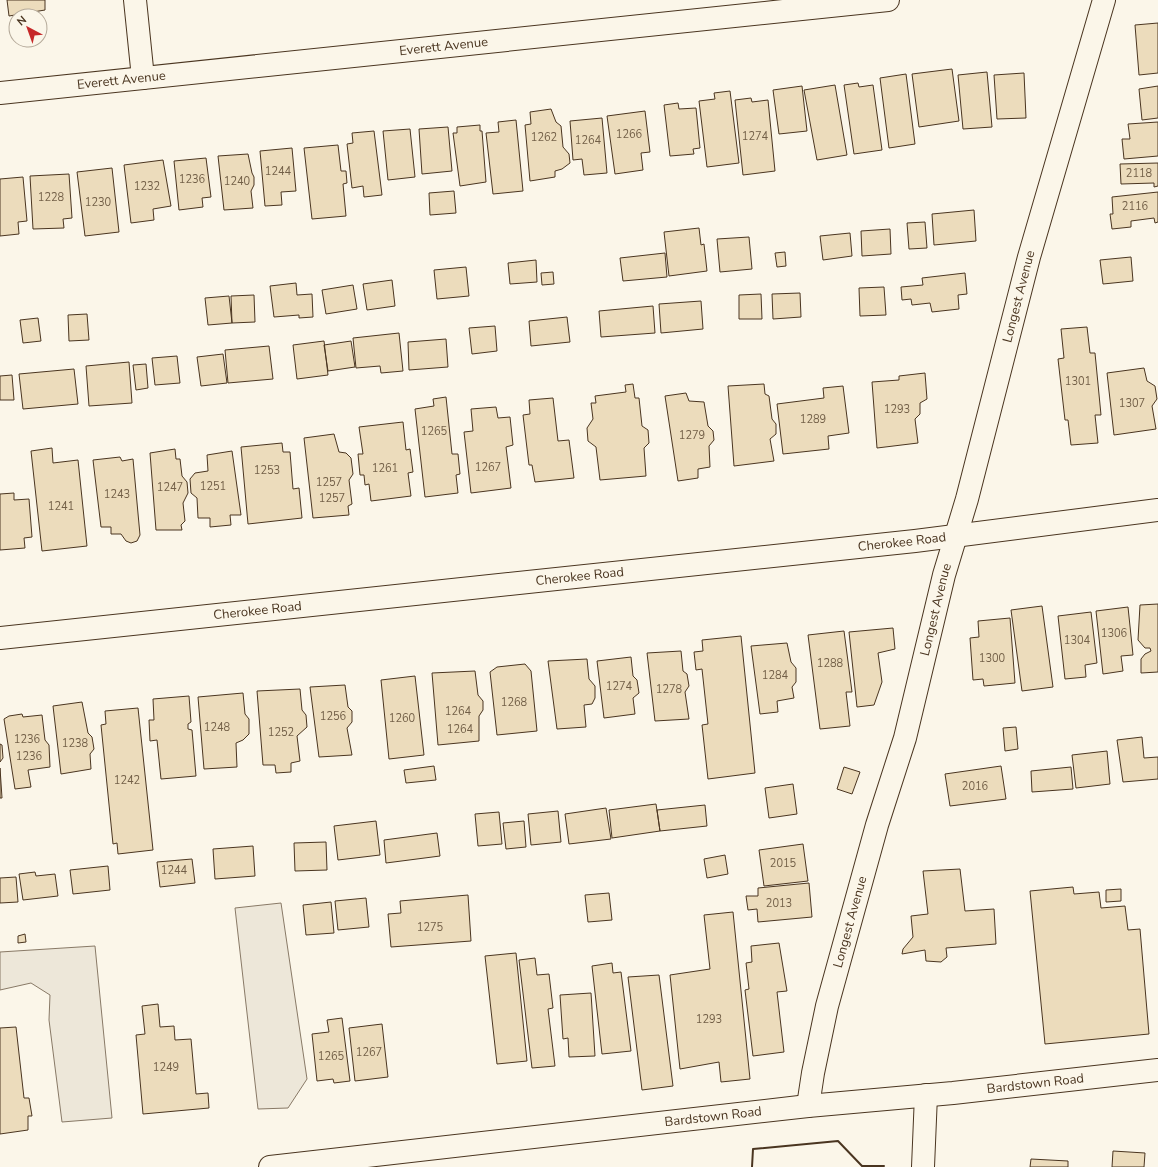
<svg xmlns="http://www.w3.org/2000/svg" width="1158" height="1167" font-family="'Nunito Sans',sans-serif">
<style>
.parking{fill:#ede7d9;stroke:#887966}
.building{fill:#ecdcbc;stroke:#4a3520}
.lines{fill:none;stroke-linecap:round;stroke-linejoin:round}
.minor-casing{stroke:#4a3520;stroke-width:24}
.major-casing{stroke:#4a3520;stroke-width:24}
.minor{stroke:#fbf6e9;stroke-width:22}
.major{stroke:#fbf6e9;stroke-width:22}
.wall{stroke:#4a3520;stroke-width:2}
.labels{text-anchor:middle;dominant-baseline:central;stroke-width:3;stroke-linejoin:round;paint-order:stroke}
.number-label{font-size:11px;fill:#725f47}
.street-label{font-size:13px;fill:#4a3520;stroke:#fbf6e9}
</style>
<rect width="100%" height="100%" fill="#fbf6e9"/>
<path class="parking" d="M281,903L307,1079L288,1108L258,1109L235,908Z
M95,946L112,1118L62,1122L49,1020L50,995L31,983L0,990V952Z"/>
<path class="building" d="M7,0H45V10L9,16Z
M1158,23V73L1139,75L1135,25Z
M952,69L959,121L919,127L912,74Z
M987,72L992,127L963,129L958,75Z
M1024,73L1026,118L997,119L994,75Z
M906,74L915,144L889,148L880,78Z
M858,83L859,87L873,85L882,150L854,154L844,85Z
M835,85L847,155L817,160L804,90Z
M802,86L807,131L779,134L773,90Z
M1158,86V118L1142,120L1139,89Z
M730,91L739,163L707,167L699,101L715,99L714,93Z
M751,98L752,102L768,100L775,171L743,175L735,100Z
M678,103L679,109L696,108L700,148L693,149L694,154L670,156L664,105Z
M551,109L556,122L561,126L563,147L569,154L570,163L562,169L555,171V177L530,181L525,125L531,124L530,112Z
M645,111L650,152L641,153L643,170L615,174L607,116Z
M602,118L607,173L584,175L582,159L573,160L570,121Z
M516,120L523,191L493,194L486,133L499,132L498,122Z
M1158,122V156L1124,159L1122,139H1130L1128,124Z
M480,125V131H482L486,182L460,186L453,133H457V127Z
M448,127L452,171L422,174L419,129Z
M410,129L415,177L388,180L383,131Z
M374,131L382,195L364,197L363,186L352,188L347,144L353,143L352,133Z
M338,145L341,171H346L347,183L343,184L346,216L312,219L304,148Z
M292,148L296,191L281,192L282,205L265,206L260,151Z
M248,154L252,173L254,177V185L251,191L253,208L224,210L218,156Z
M206,158L211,197L202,198L203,207L179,210L174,161Z
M163,160L171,206L153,209L154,220L131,223L124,165Z
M1158,163V186L1154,187V183L1121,184L1120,164Z
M112,168L119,232L85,236L77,172Z
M69,174L72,218L63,219L64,228L33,229L30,176Z
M23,177L27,221L18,222L19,234L0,236V179Z
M454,191L456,213L430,215L429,193Z
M1158,192V222L1155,223L1154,218L1131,221V227L1112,229L1110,214H1113L1112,197Z
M974,210L976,241L934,245L932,214Z
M925,222L927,248L909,249L907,223Z
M699,228L701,245L704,244L707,271L669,276L664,232Z
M890,229L891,254L862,256L861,231Z
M850,233L852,256L823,260L820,236Z
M749,237L752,269L720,272L717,239Z
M785,252L786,266L777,267L775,253Z
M665,253L667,277L623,281L620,258Z
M1131,257L1133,281L1103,284L1100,260Z
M536,260L537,282L510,284L508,263Z
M466,267L469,296L437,299L434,270Z
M553,272L554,284L542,285L541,273Z
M965,273L967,294L958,295L959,309L932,312L930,303L912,305L911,299L902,300L901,287L923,285L922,278Z
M392,280L395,306L367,310L363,284Z
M296,283L297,295L312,294L313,317L299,318V315L274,317L270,286Z
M353,285L357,309L326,314L322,290Z
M884,287L886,315L860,316L859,288Z
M800,293L801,317L773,319L772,294Z
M761,294L762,319H739V295Z
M254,295L255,322L232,323L231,296Z
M229,296L232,323L208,325L205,298Z
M701,301L703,329L661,333L659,304Z
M653,306L655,333L601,337L599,311Z
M87,314L89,340L69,341L68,315Z
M567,317L570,342L531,346L529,321Z
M38,318L41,341L23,343L20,320Z
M495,326L497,351L472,354L469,328Z
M1087,327L1090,353H1095L1101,415H1095L1098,443L1071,445L1068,420H1065L1058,359L1064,358L1061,329Z
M399,333L403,371L381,373L380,366L356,368L353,338Z
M446,339L448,367L409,370L408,342Z
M324,341L328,375L297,379L293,345Z
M351,341L355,367L328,371L324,345Z
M269,346L273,379L228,383L225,350Z
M223,354L227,383L201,386L197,357Z
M177,356L180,383L155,385L152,358Z
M129,362L132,403L89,406L86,366Z
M146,364L148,388L136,390L133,365Z
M1144,368L1147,381L1155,386L1157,399L1152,406L1156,429L1114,435L1107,373Z
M74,369L78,404L23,409L19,374Z
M925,373L927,399L920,403V414L915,419L918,443L877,448L872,382L899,380V376Z
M12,375L14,400H0V376Z
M633,384L635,398H639L642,426L648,430L649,443L644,448L646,476L600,480L596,447L588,441L587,428L593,419L591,403H596L595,396L626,392L625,385Z
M764,384L765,394L769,396L772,419L776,424V434L770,439L774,461L734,466L728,386Z
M843,386L849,433L828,436L829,449L783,454L777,404L824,398L823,388Z
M686,393L689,401L704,402L708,426L713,431L714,440L709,446L710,467L698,469V478L678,481L665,396Z
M446,397L452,454H458L460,474L456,475L458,493L425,497L415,409L434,406L433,399Z
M553,398L558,441L569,440L574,478L535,482L532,465H529L523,415L530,414L529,400Z
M496,407L498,418L510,417L513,445L506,447L511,488L471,493L464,432L473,431L471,409Z
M403,422L406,450L410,449L413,472L408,473L411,496L371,501L369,484L365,485L364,475H360L358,454H363L359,427Z
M334,434L339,452L346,453L351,458L353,474L349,480L352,504L348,506L349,515L313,518L304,438Z
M282,443L283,452H290L293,489L299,488L302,518L248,524L241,447Z
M52,448L53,463L78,460L87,546L42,551L31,451Z
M175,449L176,459H180L182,476L187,482L188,493L183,503L185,521L181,525L182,530H156L150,453Z
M232,451L241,515H230L231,525L210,527V518H198L197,498L191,493L190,479L195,473L208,471L207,455Z
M120,457L122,461L133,459L140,535L137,541L131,543L126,541L121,534H111V527H101L93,460Z
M14,493V500L29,499L32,537L24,538L25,548L0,550V494Z
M1158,604V672L1141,673V659L1145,654L1151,651L1150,648H1145L1138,640L1140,605Z
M1042,606L1053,687L1022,691L1011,610Z
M1128,607L1133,655L1121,656L1123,671L1103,674L1096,611Z
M1091,612L1097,663L1085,665L1086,677L1065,679L1058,616Z
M1010,618L1015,683L984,686L983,679L973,680L970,638L979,637L978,621Z
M893,628L895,649L878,653L882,682L874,705L857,707L849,632Z
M844,631L852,692H846L850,726L820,729L808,635Z
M741,636L755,773L708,779L702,725L708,724L702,669L696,670L694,652L703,651L702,640Z
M787,643L791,662L796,668V682L792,687L794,698L777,701L778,712L760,714L751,646Z
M681,651L683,671L687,674L689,686L685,692L689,719L655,721L647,653Z
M631,657L633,676L637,680L639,693L633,698L635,714L604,718L597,661Z
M587,659L589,679L595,686V698L592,704L584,705L586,727L557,729L548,661Z
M525,664L531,671L537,731L497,735L490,672L497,667Z
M475,671L478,695L483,701V710L479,716V741L438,745L432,673Z
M415,676L424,755L389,759L381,680Z
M345,685L348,707L352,711V722L347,728L352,755L319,757L310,687Z
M300,689L302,710L306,715L307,727L297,736L300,761L291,763V772L276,773L275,765H263L257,691Z
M243,693L245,714L249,719V734L243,740L236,743L237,767L204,769L198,697Z
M189,696L191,722L188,724V729L192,730L196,776L161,779L157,740L150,741L149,720H154L153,699Z
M82,702L88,733L92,737L94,749L90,754L91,769L61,774L53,706Z
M138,708L153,850L118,854L117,843L113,844L101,725L106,724L105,711Z
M22,714L23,717L42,715L45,740L49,745L50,767L28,770L31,787L15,789L4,719L9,716Z
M1016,727L1018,749L1005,751L1003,728Z
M1142,737L1144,758L1158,757V779L1123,782L1117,740Z
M0,744L2,745L3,758L0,762Z
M1107,751L1110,784L1076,788L1072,755Z
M434,766L436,780L406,783L404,770Z
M1001,766L1006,799L950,806L945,774Z
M844,767L860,772L852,794L837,789Z
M1071,767L1073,789L1032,792L1031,771Z
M0,768L2,798H0Z
M793,784L797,814L769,818L765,788Z
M656,804L660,831L612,838L609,810Z
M705,805L707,826L660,831L657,810Z
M606,808L611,839L569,844L565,814Z
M558,811L561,842L531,845L528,814Z
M499,812L502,844L478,846L475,814Z
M376,821L380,855L338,860L334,826Z
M524,821L526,847L506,849L503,823Z
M437,833L440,856L386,863L384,840Z
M326,842L327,870L295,871L294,843Z
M803,844L808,881L764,886L759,850Z
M253,846L255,876L215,879L213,849Z
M725,855L728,874L707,878L704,859Z
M192,859L195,883L160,887L157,862Z
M108,866L110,890L73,894L70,870Z
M960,869L965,911L994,909L996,944L946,948L947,957L941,962L926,961L925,950L902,954L903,949L913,937L911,916L928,914L923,871Z
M35,872L36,876L55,874L58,896L23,900L19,874Z
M16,877L18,902L0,903V878Z
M809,883L812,917L758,922L757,909L748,910L746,896H758V888Z
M1073,887L1074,894L1099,892L1101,908L1125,906L1128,930L1140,929L1149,1034L1045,1044L1030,891Z
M1121,889V901L1106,902V890Z
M609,893L612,920L588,922L585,895Z
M468,895L471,941L391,947L388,914L401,913L400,901Z
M366,898L369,927L338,930L335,901Z
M331,902L334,933L306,935L303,905Z
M733,912L750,1079L721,1082L719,1062L680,1069L670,975L710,969L704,915Z
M25,934L26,942L18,943V936Z
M779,943L787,991L777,992L784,1052L753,1056L745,990L749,989L746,963L752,962L751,946Z
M516,953L527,1061L497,1064L485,956Z
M535,958L537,975L549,974L553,1008L548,1009L555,1066L532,1068L519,960Z
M612,963L613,973L621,972L631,1051L602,1054L592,966Z
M659,975L673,1086L642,1090L628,977Z
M591,993L595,1056L569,1057L568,1038L563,1039L560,995Z
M158,1004L160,1027L174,1026L175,1040L191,1039L196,1094L208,1093L209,1108L143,1114L136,1035L145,1034L142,1006Z
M342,1018L350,1081L334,1083L333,1079L317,1081L312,1034L329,1032L327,1020Z
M382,1024L388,1077L355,1081L349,1028Z
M16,1027L24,1098H29L32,1116H28V1130L0,1134V1028Z
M1113,1151L1145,1153L1144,1167H1112Z
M1031,1159L1068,1161V1167H1030Z"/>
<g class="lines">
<defs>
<g id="minor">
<path d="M135,0L143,78"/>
<path id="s1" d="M0,93L888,0"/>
<path id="s2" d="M0,638L915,541L1158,510"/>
<path id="s3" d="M808,1106L813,1073L827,1006L877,825L905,738L944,575L967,499L1029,257L1104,0"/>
<path d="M923,1167L926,1095"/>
</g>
<g id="major">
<path id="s4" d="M270,1167L808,1106L953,1093L1158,1070"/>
</g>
</defs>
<use href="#minor" class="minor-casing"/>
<use href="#major" class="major-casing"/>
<use href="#minor" class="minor"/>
<use href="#major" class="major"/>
<path class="wall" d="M752,1167L753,1149L838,1141L862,1166H884"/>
</g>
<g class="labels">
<g class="number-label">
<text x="629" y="134">1266</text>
<text x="755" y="136">1274</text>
<text x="544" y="137">1262</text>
<text x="588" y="140">1264</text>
<text x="278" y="171">1244</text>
<text x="1139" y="173">2118</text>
<text x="192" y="179">1236</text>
<text x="237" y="181">1240</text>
<text x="147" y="186">1232</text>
<text x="51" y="197">1228</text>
<text x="98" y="202">1230</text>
<text x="1135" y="206">2116</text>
<text x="1078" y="381">1301</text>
<text x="1132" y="403">1307</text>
<text x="897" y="409">1293</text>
<text x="813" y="419">1289</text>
<text x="434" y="431">1265</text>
<text x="692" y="435">1279</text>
<text x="488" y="467">1267</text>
<text x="385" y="468">1261</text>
<text x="267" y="470">1253</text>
<text x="329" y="482">1257</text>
<text x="213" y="486">1251</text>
<text x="170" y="487">1247</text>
<text x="117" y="494">1243</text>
<text x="332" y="498">1257</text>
<text x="61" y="506">1241</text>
<text x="1114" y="633">1306</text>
<text x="1077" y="640">1304</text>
<text x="992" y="658">1300</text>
<text x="830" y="663">1288</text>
<text x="775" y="675">1284</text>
<text x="619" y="686">1274</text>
<text x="669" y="689">1278</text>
<text x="514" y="702">1268</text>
<text x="458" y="711">1264</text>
<text x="333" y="716">1256</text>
<text x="402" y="718">1260</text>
<text x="217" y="727">1248</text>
<text x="460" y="729">1264</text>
<text x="281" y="732">1252</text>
<text x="27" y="739">1236</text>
<text x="75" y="743">1238</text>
<text x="29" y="756">1236</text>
<text x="127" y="780">1242</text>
<text x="975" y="786">2016</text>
<text x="783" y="863">2015</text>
<text x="174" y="870">1244</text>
<text x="779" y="903">2013</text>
<text x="430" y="927">1275</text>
<text x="709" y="1019">1293</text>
<text x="369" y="1052">1267</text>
<text x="331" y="1056">1265</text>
<text x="166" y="1067">1249</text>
</g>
<g class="street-label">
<text stroke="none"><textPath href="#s1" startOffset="446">Everett Avenue</textPath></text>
<text stroke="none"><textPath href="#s1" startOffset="122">Everett Avenue</textPath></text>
<text stroke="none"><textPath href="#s3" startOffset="837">Longest Avenue</textPath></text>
<text stroke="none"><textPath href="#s2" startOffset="907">Cherokee Road</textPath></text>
<text stroke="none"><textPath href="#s2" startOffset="583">Cherokee Road</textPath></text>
<text stroke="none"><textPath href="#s3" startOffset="513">Longest Avenue</textPath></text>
<text stroke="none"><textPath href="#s2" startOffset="259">Cherokee Road</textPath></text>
<text stroke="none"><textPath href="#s3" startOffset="189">Longest Avenue</textPath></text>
<text stroke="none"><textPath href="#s4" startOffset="770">Bardstown Road</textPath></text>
<text stroke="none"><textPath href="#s4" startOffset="446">Bardstown Road</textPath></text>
</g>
</g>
<g transform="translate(28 28) rotate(319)"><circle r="19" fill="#fbf6e9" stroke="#b4a999"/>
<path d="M0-3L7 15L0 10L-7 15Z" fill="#c62828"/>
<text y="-6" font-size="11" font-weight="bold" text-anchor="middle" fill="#4a3520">N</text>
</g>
</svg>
